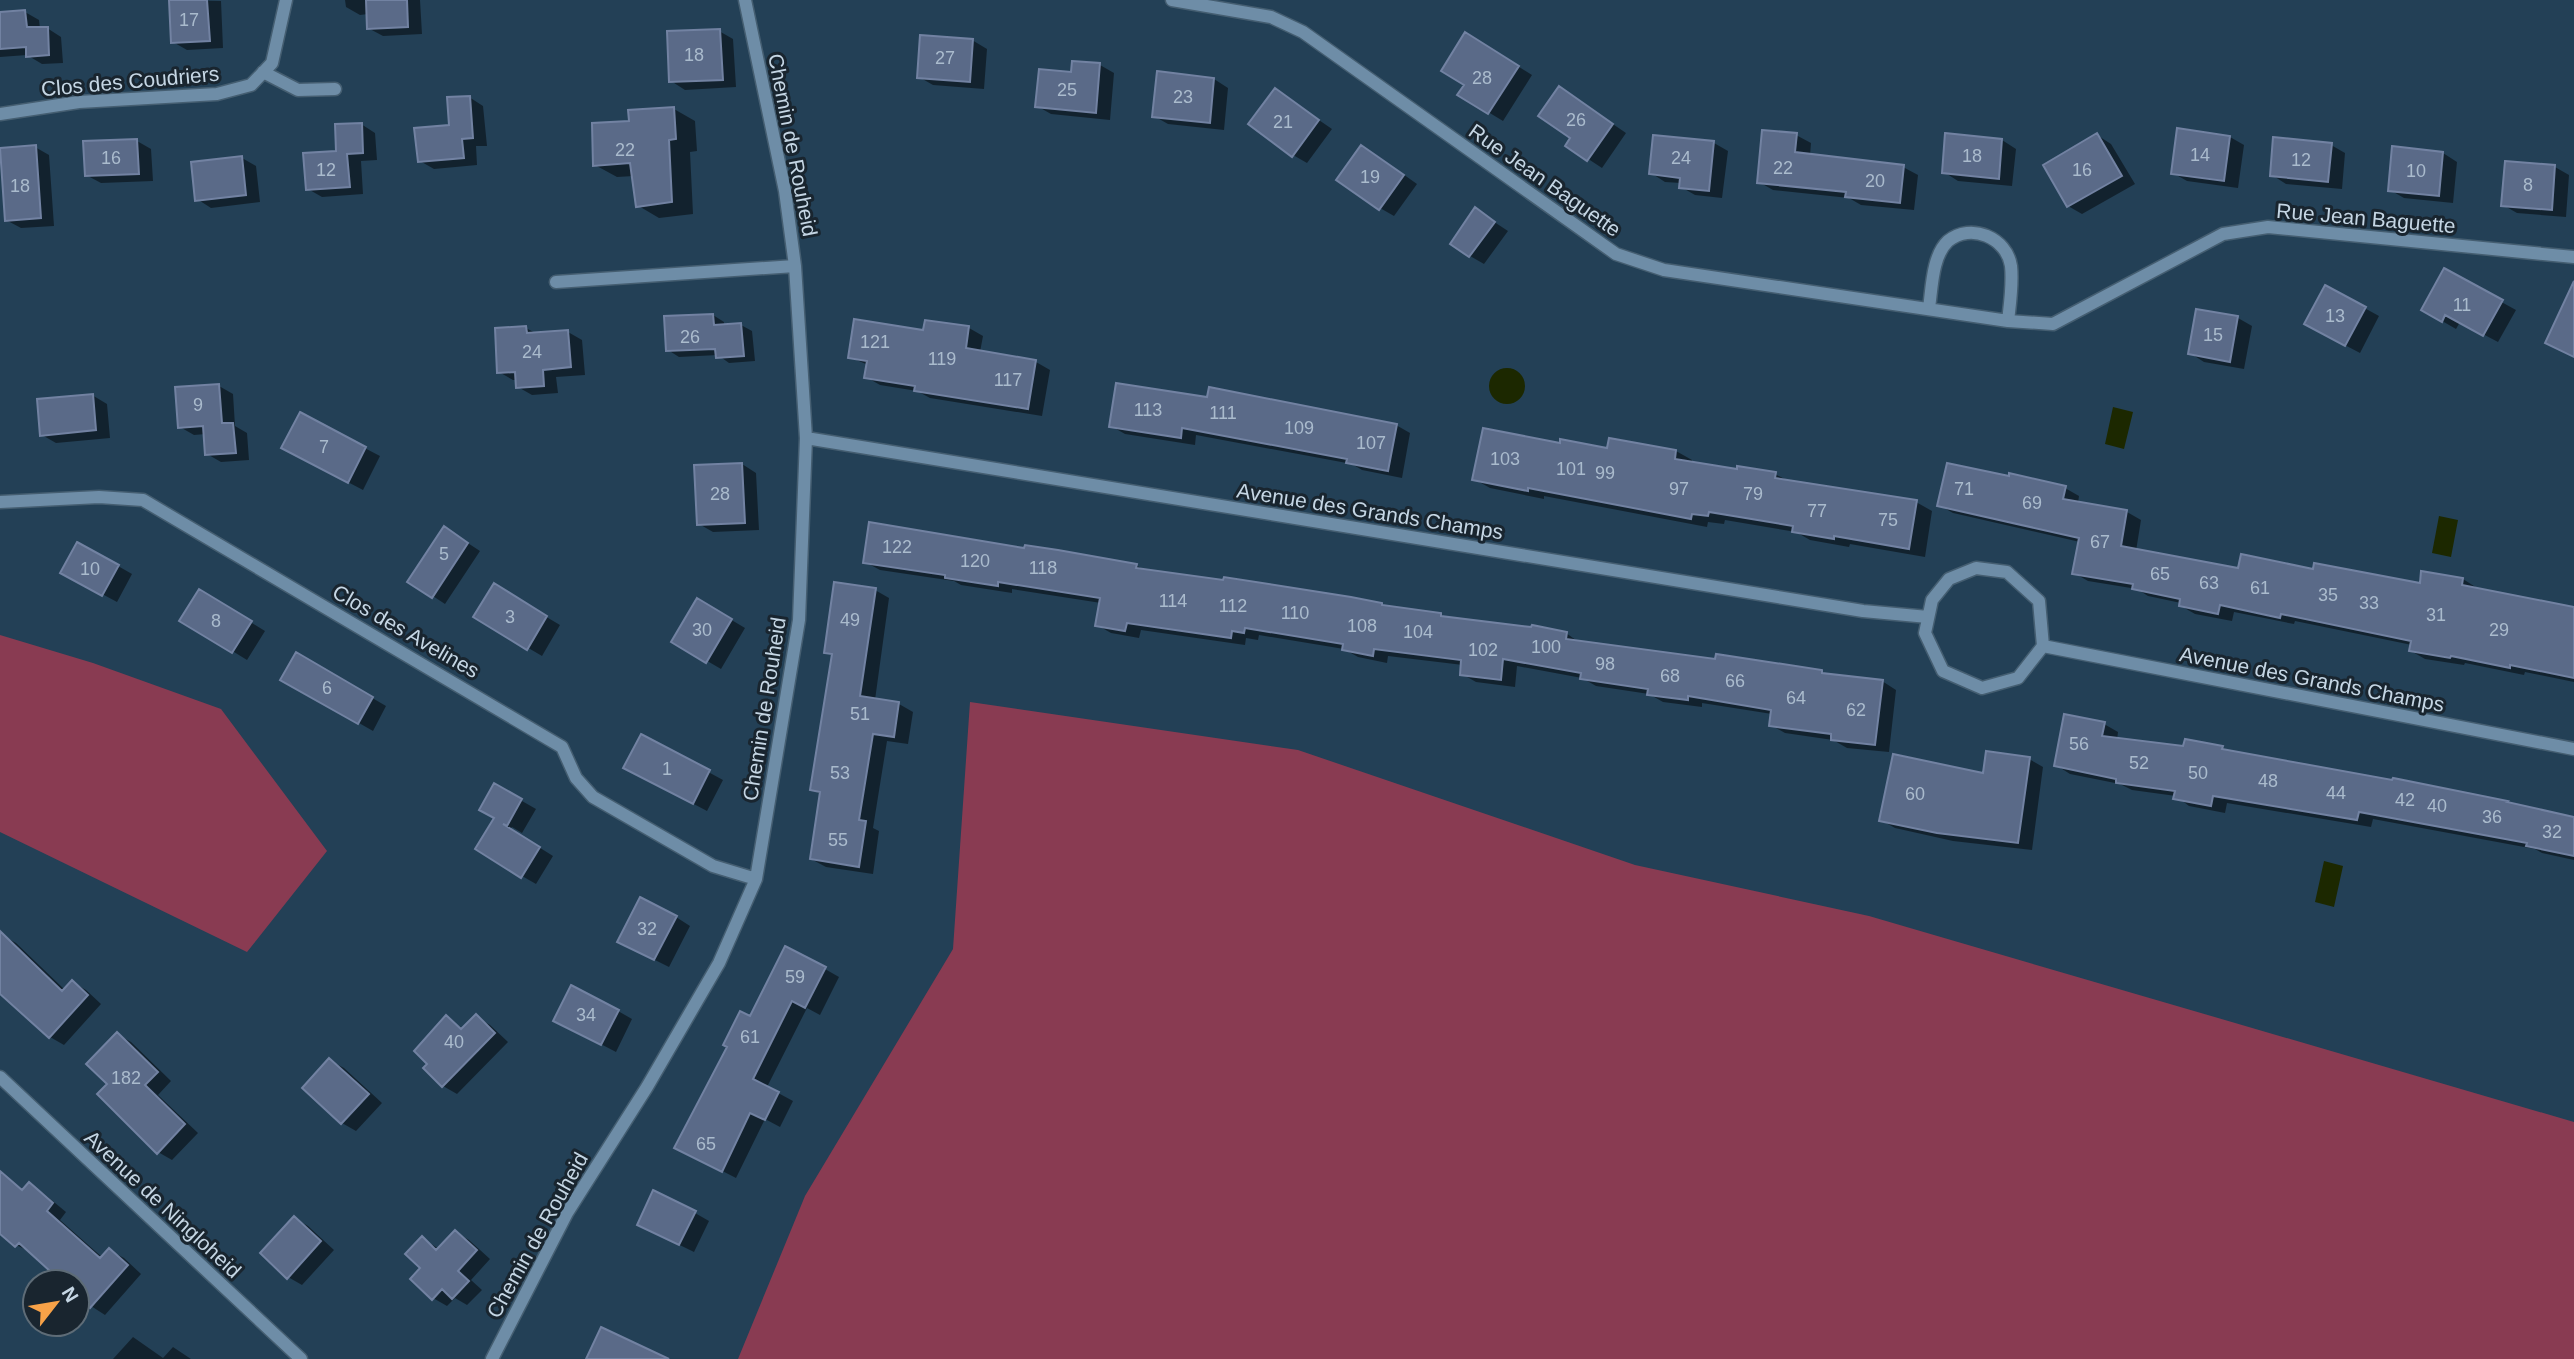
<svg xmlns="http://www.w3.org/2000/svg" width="2574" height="1359" font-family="Helvetica,sans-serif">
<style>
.green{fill:#893b52}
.water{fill:#1c2800}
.shadow{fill:#0007}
.building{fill:#5a6a88;stroke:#7282a2;stroke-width:2}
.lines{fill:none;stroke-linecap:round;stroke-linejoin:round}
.minor-casing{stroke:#455e71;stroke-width:15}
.minor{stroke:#6e8da7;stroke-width:12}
.labels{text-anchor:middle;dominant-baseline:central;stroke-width:6;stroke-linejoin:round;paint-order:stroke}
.number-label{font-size:18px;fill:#aabbcd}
.street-label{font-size:21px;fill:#c5d6e4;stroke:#19252f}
</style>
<rect width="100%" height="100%" fill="#234056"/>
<path class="green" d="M0,635L93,663L221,709L327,851L247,952L0,832Z
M970,702L1298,750L1635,865L1869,916L2574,1122V1359H738L805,1196L953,949Z"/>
<path class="water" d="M1489 386a18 18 0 1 1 36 0a18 18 0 1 1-36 0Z
M2113,407L2133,412L2124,449L2105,444Z
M2439,516L2458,520L2451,557L2432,553Z
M2324,861L2343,866L2334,907L2315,902Z"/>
<path class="shadow" d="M170,0L221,1L223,48L187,50L173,42Z
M345,0H420L422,34L383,36L368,28V14L360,15L346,7Z
M25,12L39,20L40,29L47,28L61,37L63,63L42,64L27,55L0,57V14Z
M719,31L733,39L736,87L685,90L671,81Z
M972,40L987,49L984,89L933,85L919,77Z
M1480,43L1532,75L1503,121L1460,95L1466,84Z
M1100,65L1114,73L1110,120L1051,114L1037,106L1072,73Z
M1214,79L1228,88L1224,130L1168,124L1154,116Z
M1275,90L1332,129L1307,163L1293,155Z
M469,97L483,106L487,146H476L477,165L434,169L420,161L451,126Z
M1573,97L1626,133L1602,168L1567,145L1573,137Z
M674,109L695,121L697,151L690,152L693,214L659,218L637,205L634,176L617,177L595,165L631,123Z
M361,124L375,133L377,160L361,161L363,194L322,197L308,189Z
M1796,135L1811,143L1810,156L1903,167L1918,175L1914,210L1861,205L1849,198L1773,190L1759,182Z
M2097,135L2111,144L2135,184L2082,214L2068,206Z
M2230,137L2244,145L2238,188L2187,181L2173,173Z
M2002,140L2016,149L2012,186L1958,181L1944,172Z
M137,141L151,149L153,181L101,183L86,175Z
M1714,143L1728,151L1722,198L1695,195L1681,187V183L1665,182L1651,173Z
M2331,145L2345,153L2342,189L2286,184L2272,175Z
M35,147L49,155L54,226L21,228L6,220Z
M2443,153L2457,162L2453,203L2404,198L2390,190Z
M1376,155L1417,184L1394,216L1380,208Z
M242,158L256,166L260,202L211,208L197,199Z
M2555,167L2569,175L2566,217L2517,213L2503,205Z
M1476,210L1508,231L1484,264L1470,256Z
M2445,271L2516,310L2498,342L2460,322L2456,329L2423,310Z
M2326,287L2379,316L2360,353L2320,332Z
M713,315L724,322V326L741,325L752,331L755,361L729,363L718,355L679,357L668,350Z
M2238,318L2252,326L2244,369L2204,362L2190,353Z
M526,328L537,334L568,332L582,340L585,375L556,377L558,393L532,395L518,387L517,380H513L499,372Z
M969,328L983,336L980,352L1036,362L1050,370L1042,416L930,398L917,391L880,385L866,377L868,365L850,357Z
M219,386L233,394L235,426L247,433L249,460L221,462L207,454L206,434L194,435L180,427Z
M92,395L107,404L110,438L56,443L42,435Z
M301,415L380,456L363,490L298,456Z
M1396,425L1410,433L1402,478L1362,470L1352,464L1196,435L1195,445L1125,434L1111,426Z
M1561,445L1609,450L1676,451L1692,460L1691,464L1775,474L1790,482L1916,502L1932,511L1925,557L1850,544L1849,547L1810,540L1796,532L1725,520L1724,524L1708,522L1707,527L1544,496V499L1490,488L1474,479Z
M742,464L756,473L759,530L713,532L699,524Z
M2065,488L2079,496L2078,503L2127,512L2141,520L2136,551L2240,570L2314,571L2421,585L2463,579L2477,588L2476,590L2574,609V682L2525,672L2524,675L2465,663L2464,665L2425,659L2411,651L2412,645L2295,621L2294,624L2234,612L2232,621L2195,614L2181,606V603L2148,596L2137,589L2088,581L2074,573L2080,542L1953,513L1939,505Z
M457,536L480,551L445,604L410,581Z
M1026,550L1136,565L1145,571L1381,604L1387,608L1441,615L1448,619L1566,633L1580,643L1822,672L1828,676L1882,681L1896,690L1889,752L1847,748L1833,740L1785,733L1771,725L1772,714L1702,703V707L1663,702L1649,694L1596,686L1582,678L1517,666L1515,687L1476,682L1462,674L1463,665L1388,656L1387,663L1358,657L1344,649L1259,635L1258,640L1246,638L1245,645L1141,630L1139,638L1111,633L1097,625L1101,603L1012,589V593L961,585L954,581L880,570L865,562Z
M118,566L132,574L117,602L76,580Z
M494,586L560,625L542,656L476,617Z
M875,590L889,598L875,700L899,704L913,712L908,744L887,741L873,828L879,831L873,874L826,867L811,859L822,795L812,789L834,656L826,652Z
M199,591L265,631L247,660L182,620Z
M698,600L745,628L721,669L673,641Z
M297,654L386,706L373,731L282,679Z
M2104,724L2118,732L2117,740L2185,748H2222L2230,753L2574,819V860L2542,853L2535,849L2373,819L2371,827L2227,803L2225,813L2189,806L2176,796L2132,790L2120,784L2070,774L2056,765Z
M642,736L723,780L707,811L639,775Z
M2029,759L2043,767L2032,850L1953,841L1895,828L1881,820L1984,775Z
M494,785L536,809L522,833L512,827L510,829L553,856L536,884L522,876L496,818Z
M676,917L690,926L669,967L633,949Z
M2,935L16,943L65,990L72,982L86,990L101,1004L64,1045L50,1037L0,989Z
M825,969L839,977L820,1015L807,1008L767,1087L793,1101L780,1127L765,1119L736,1178L691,1155L729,1046L750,1018Z
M618,1011L632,1019L616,1052L570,1028Z
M476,1017L490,1025L508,1042L457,1094L443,1086L446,1018L464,1029Z
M117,1034L131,1042L171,1081L158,1095L198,1133L172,1160L158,1152L109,1084Z
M329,1060L344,1068L382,1103L356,1131L342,1123L304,1088Z
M0,1173L24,1190L29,1185L43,1193L66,1212L60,1220L103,1258L109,1250L124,1258L141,1274L105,1315L91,1306L77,1294V1282H64L31,1252L16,1245L0,1231Z
M695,1213L709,1221L694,1252L653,1232Z
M294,1218L308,1226L334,1250L302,1285L288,1277Z
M455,1232L469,1240L490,1259L471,1280L482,1290L467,1305L455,1298L447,1306L433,1298L422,1268V1238L439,1249Z
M133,1337L163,1358L173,1347L191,1359H113Z"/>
<path class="building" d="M169,0H207L210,41L171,43Z
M366,0H407L408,27L367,29Z
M25,10L27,27H48L49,55L26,57V47L0,49V12Z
M720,29L723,80L669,82L667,31Z
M1465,32L1519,66L1488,114L1457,95L1464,85L1441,71Z
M920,35L973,39L970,82L917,78Z
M1072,61L1100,63L1096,113L1035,107L1039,69L1071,72Z
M1157,71L1214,78L1210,123L1152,117Z
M1559,86L1613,124L1587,161L1565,146L1570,138L1538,116Z
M1275,88L1319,120L1292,157L1248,124Z
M470,96L473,138L462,139L464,158L418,162L414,128L449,125L447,97Z
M674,107L676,139L669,140L672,202L636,207L630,163L593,166L592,123L629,121L628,110Z
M362,123L363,153L347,154L350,187L306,190L303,153L336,151L335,124Z
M2177,128L2230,136L2224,181L2171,174Z
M1762,130L1797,133L1795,152L1904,165L1900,203L1845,197L1846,192L1757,183Z
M1945,133L2002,139L1999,179L1942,173Z
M2097,133L2122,176L2067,207L2043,165Z
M1653,135L1714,141L1709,191L1679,188L1680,178L1649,174Z
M2273,137L2332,143L2328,182L2270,176Z
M137,139L139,174L85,176L83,141Z
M36,145L41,218L5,221L0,148Z
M1361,145L1404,175L1379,210L1336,180Z
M2392,146L2443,152L2439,196L2388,191Z
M242,156L246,195L195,201L191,162Z
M2505,161L2555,165L2552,210L2501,206Z
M1475,207L1495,222L1469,257L1450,244Z
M2444,268L2503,300L2483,336L2445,315L2442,322L2421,310Z
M2574,281V357L2545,343Z
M2325,285L2366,307L2345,346L2304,324Z
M2196,309L2238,316L2230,362L2188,354Z
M713,314L714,325L741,323L744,356L716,358L715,349L666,351L664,316Z
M854,319L923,330L925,320L969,326L966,348L1036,360L1028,409L914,391L915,386L864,378L867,361L848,358Z
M526,326L527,333L568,330L571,367L543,370L544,386L516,388L515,372L497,373L495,328Z
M1116,383L1207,397L1209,387L1397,424L1388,471L1346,463L1347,459L1182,428L1181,438L1109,427Z
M219,384L222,423H233L236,453L205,455L203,426L178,428L175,387Z
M93,394L96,430L40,436L37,399Z
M300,412L366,447L348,483L281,448Z
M1483,428L1560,443V439L1607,448L1609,438L1676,450L1675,459L1737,469V466L1776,472L1775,478L1917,500L1909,549L1834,536V539L1792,532L1793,526L1709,512L1708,516L1692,514L1691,519L1528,488V491L1472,480Z
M742,463L745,523L697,525L694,465Z
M1947,463L2009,476V473L2066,486L2063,499L2127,510L2121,546L2238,568L2241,554L2313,569L2314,563L2420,583L2421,571L2463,578L2462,585L2574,607V678L2510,665V668L2451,656L2450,658L2409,651L2411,641L2281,614L2280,618L2220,605L2218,614L2179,606L2180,599L2132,589L2133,584L2072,574L2079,538L1937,506Z
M869,522L1024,548L1025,545L1058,550L1137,564L1136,568L1223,580L1224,577L1351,597L1382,603V605L1441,613V616L1531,627L1532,625L1567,632L1566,639L1715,659L1716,654L1822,670V673L1883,680L1875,745L1831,740V734L1769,726L1771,710L1688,696V700L1647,695L1648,689L1580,679L1581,673L1503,659L1501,680L1460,675L1461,660L1374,649L1373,656L1342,650L1343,644L1245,628L1244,633L1232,631L1231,638L1127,623L1125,631L1095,626L1100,598L998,582V586L945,578V575L863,563Z
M444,526L468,543L432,598L407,582Z
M77,542L119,565L102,596L60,573Z
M834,582L876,588L860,696L899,702L894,737L873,734L859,820L866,821L859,867L810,859L820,792L810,790L832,654L824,653Z
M494,583L547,616L527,650L473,617Z
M199,589L252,621L232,653L179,621Z
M697,598L732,619L706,663L671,642Z
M296,652L373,697L358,724L280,680Z
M2064,714L2105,722L2102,736L2183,746L2185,739L2223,746L2222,749L2392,780L2393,778L2508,801L2507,802L2574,817V856L2526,846L2527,843L2359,812L2357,820L2213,796L2211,806L2173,799L2175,791L2116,783V779L2054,766Z
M641,734L710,770L693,804L623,768Z
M1986,751L2030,757L2018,843L1937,833L1879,821L1893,754L1983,773Z
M494,783L522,799L507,826L503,824L540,847L521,878L475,849L494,818L479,810Z
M640,897L677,916L654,960L617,942Z
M0,931L62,991L72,980L88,995L49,1038L0,994Z
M785,946L826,967L805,1008L792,1001L753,1079L779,1092L765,1120L750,1113L722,1172L674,1148L727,1047L723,1045L740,1011L750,1016Z
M571,985L619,1010L601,1045L553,1021Z
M476,1014L495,1033L442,1087L423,1068L427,1064L414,1051L446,1015L461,1029Z
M117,1032L158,1072L145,1085L185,1124L157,1154L97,1094L107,1084L86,1064Z
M329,1058L369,1094L341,1124L302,1088Z
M0,1171L22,1190L29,1182L53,1203L47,1211L100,1258L109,1248L128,1265L90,1308L77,1296V1282H62L19,1243L15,1247L0,1234Z
M653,1190L696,1211L679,1245L637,1225Z
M294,1216L321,1241L287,1279L260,1253Z
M455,1230L477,1250L458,1271L469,1281L452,1299L442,1289L432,1300L410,1279L420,1268L405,1254L422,1236L436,1250Z
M601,1327L669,1359H586Z"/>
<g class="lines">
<defs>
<path id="minor" d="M1172,0L1271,17L1303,32L1616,254L1664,270L2008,321L2053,324L2223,234L2268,227L2574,257
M263,72L298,90L335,89
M0,114L79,102L217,94L251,85L272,63L286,0
M556,282L795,266
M1929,308C1932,288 1932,256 1948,241C1971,222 2007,238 2011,266C2013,284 2010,303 2008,321
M806,438L1863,611L1928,617
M0,502L99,497L143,500L562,747L576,778L593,797L713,866L756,879
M1976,568L2007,572L2039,601L2043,646L2018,678L1982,688L1943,671L1925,633L1932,600L1949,579Z
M2043,646L2574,749
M0,1077L301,1359
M492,1359L567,1213L647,1087L719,963L756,879L799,620L806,438L795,266L785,191L745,0"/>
</defs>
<use href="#minor" class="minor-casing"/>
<use href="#minor" class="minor"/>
</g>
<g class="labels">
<g class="number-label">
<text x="189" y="20">17</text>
<text x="694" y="55">18</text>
<text x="945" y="58">27</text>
<text x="1482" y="78">28</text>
<text x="1067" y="90">25</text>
<text x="1183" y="97">23</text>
<text x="1576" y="120">26</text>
<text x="1283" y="122">21</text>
<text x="625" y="150">22</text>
<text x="2200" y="155">14</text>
<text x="1972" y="156">18</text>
<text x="111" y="158">16</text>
<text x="1681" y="158">24</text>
<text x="2301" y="160">12</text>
<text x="1783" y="168">22</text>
<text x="326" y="170">12</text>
<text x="2082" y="170">16</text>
<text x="2416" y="171">10</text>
<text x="1370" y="177">19</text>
<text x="1875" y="181">20</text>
<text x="2528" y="185">8</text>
<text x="20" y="186">18</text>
<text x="2462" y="305">11</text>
<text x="2335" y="316">13</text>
<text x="2213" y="335">15</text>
<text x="690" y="337">26</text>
<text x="875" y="342">121</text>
<text x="532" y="352">24</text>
<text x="942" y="359">119</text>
<text x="1008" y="380">117</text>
<text x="198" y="405">9</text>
<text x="1148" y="410">113</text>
<text x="1223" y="413">111</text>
<text x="1299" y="428">109</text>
<text x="1371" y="443">107</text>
<text x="324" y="447">7</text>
<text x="1505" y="459">103</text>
<text x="1571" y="469">101</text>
<text x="1605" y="473">99</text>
<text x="1679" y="489">97</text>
<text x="1964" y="489">71</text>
<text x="720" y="494">28</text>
<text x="1753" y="494">79</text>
<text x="2032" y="503">69</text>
<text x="1817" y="511">77</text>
<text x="1888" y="520">75</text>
<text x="2100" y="542">67</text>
<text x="897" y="547">122</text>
<text x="444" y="554">5</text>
<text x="975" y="561">120</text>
<text x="1043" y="568">118</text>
<text x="90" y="569">10</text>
<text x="2160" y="574">65</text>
<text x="2209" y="583">63</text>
<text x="2260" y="588">61</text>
<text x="2328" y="595">35</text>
<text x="1173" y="601">114</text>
<text x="2369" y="603">33</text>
<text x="1233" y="606">112</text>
<text x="1295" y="613">110</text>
<text x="2436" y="615">31</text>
<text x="510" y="617">3</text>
<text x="850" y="620">49</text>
<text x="216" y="621">8</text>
<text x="1362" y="626">108</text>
<text x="702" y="630">30</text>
<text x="2499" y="630">29</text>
<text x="1418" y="632">104</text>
<text x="1546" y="647">100</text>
<text x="1483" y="650">102</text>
<text x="1605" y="664">98</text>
<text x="1670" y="676">68</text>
<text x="1735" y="681">66</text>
<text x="327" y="688">6</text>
<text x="1796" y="698">64</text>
<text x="1856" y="710">62</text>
<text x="860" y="714">51</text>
<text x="2079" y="744">56</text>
<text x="2139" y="763">52</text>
<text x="667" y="769">1</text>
<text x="840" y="773">53</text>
<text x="2198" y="773">50</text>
<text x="2268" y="781">48</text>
<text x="2336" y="793">44</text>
<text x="1915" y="794">60</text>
<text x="2405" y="800">42</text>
<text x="2437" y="806">40</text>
<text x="2492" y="817">36</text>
<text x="2552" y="832">32</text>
<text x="838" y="840">55</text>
<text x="647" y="929">32</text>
<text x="795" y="977">59</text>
<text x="586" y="1015">34</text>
<text x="750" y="1037">61</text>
<text x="454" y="1042">40</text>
<text x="126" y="1078">182</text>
<text x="706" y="1144">65</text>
</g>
<g class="street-label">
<text transform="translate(130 81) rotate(-5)">Clos des Coudriers</text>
<text transform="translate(793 145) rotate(79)">Chemin de Rouheid</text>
<text transform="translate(1545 180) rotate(35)">Rue Jean Baguette</text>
<text transform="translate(2366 218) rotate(5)">Rue Jean Baguette</text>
<text transform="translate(1370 511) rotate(9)">Avenue des Grands Champs</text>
<text transform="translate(406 631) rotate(30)">Clos des Avelines</text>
<text transform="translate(2312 679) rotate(11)">Avenue des Grands Champs</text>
<text transform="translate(764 709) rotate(-81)">Chemin de Rouheid</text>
<text transform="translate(163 1204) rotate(43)">Avenue de Ningloheid</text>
<text transform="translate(537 1235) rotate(-61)">Chemin de Rouheid</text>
</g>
</g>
<g transform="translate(56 1303) rotate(59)"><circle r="33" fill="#19252f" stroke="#5e6c77" stroke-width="2"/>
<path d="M0-5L12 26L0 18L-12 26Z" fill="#f7a248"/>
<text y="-10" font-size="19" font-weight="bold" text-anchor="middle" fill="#c5d6e4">N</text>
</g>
</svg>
